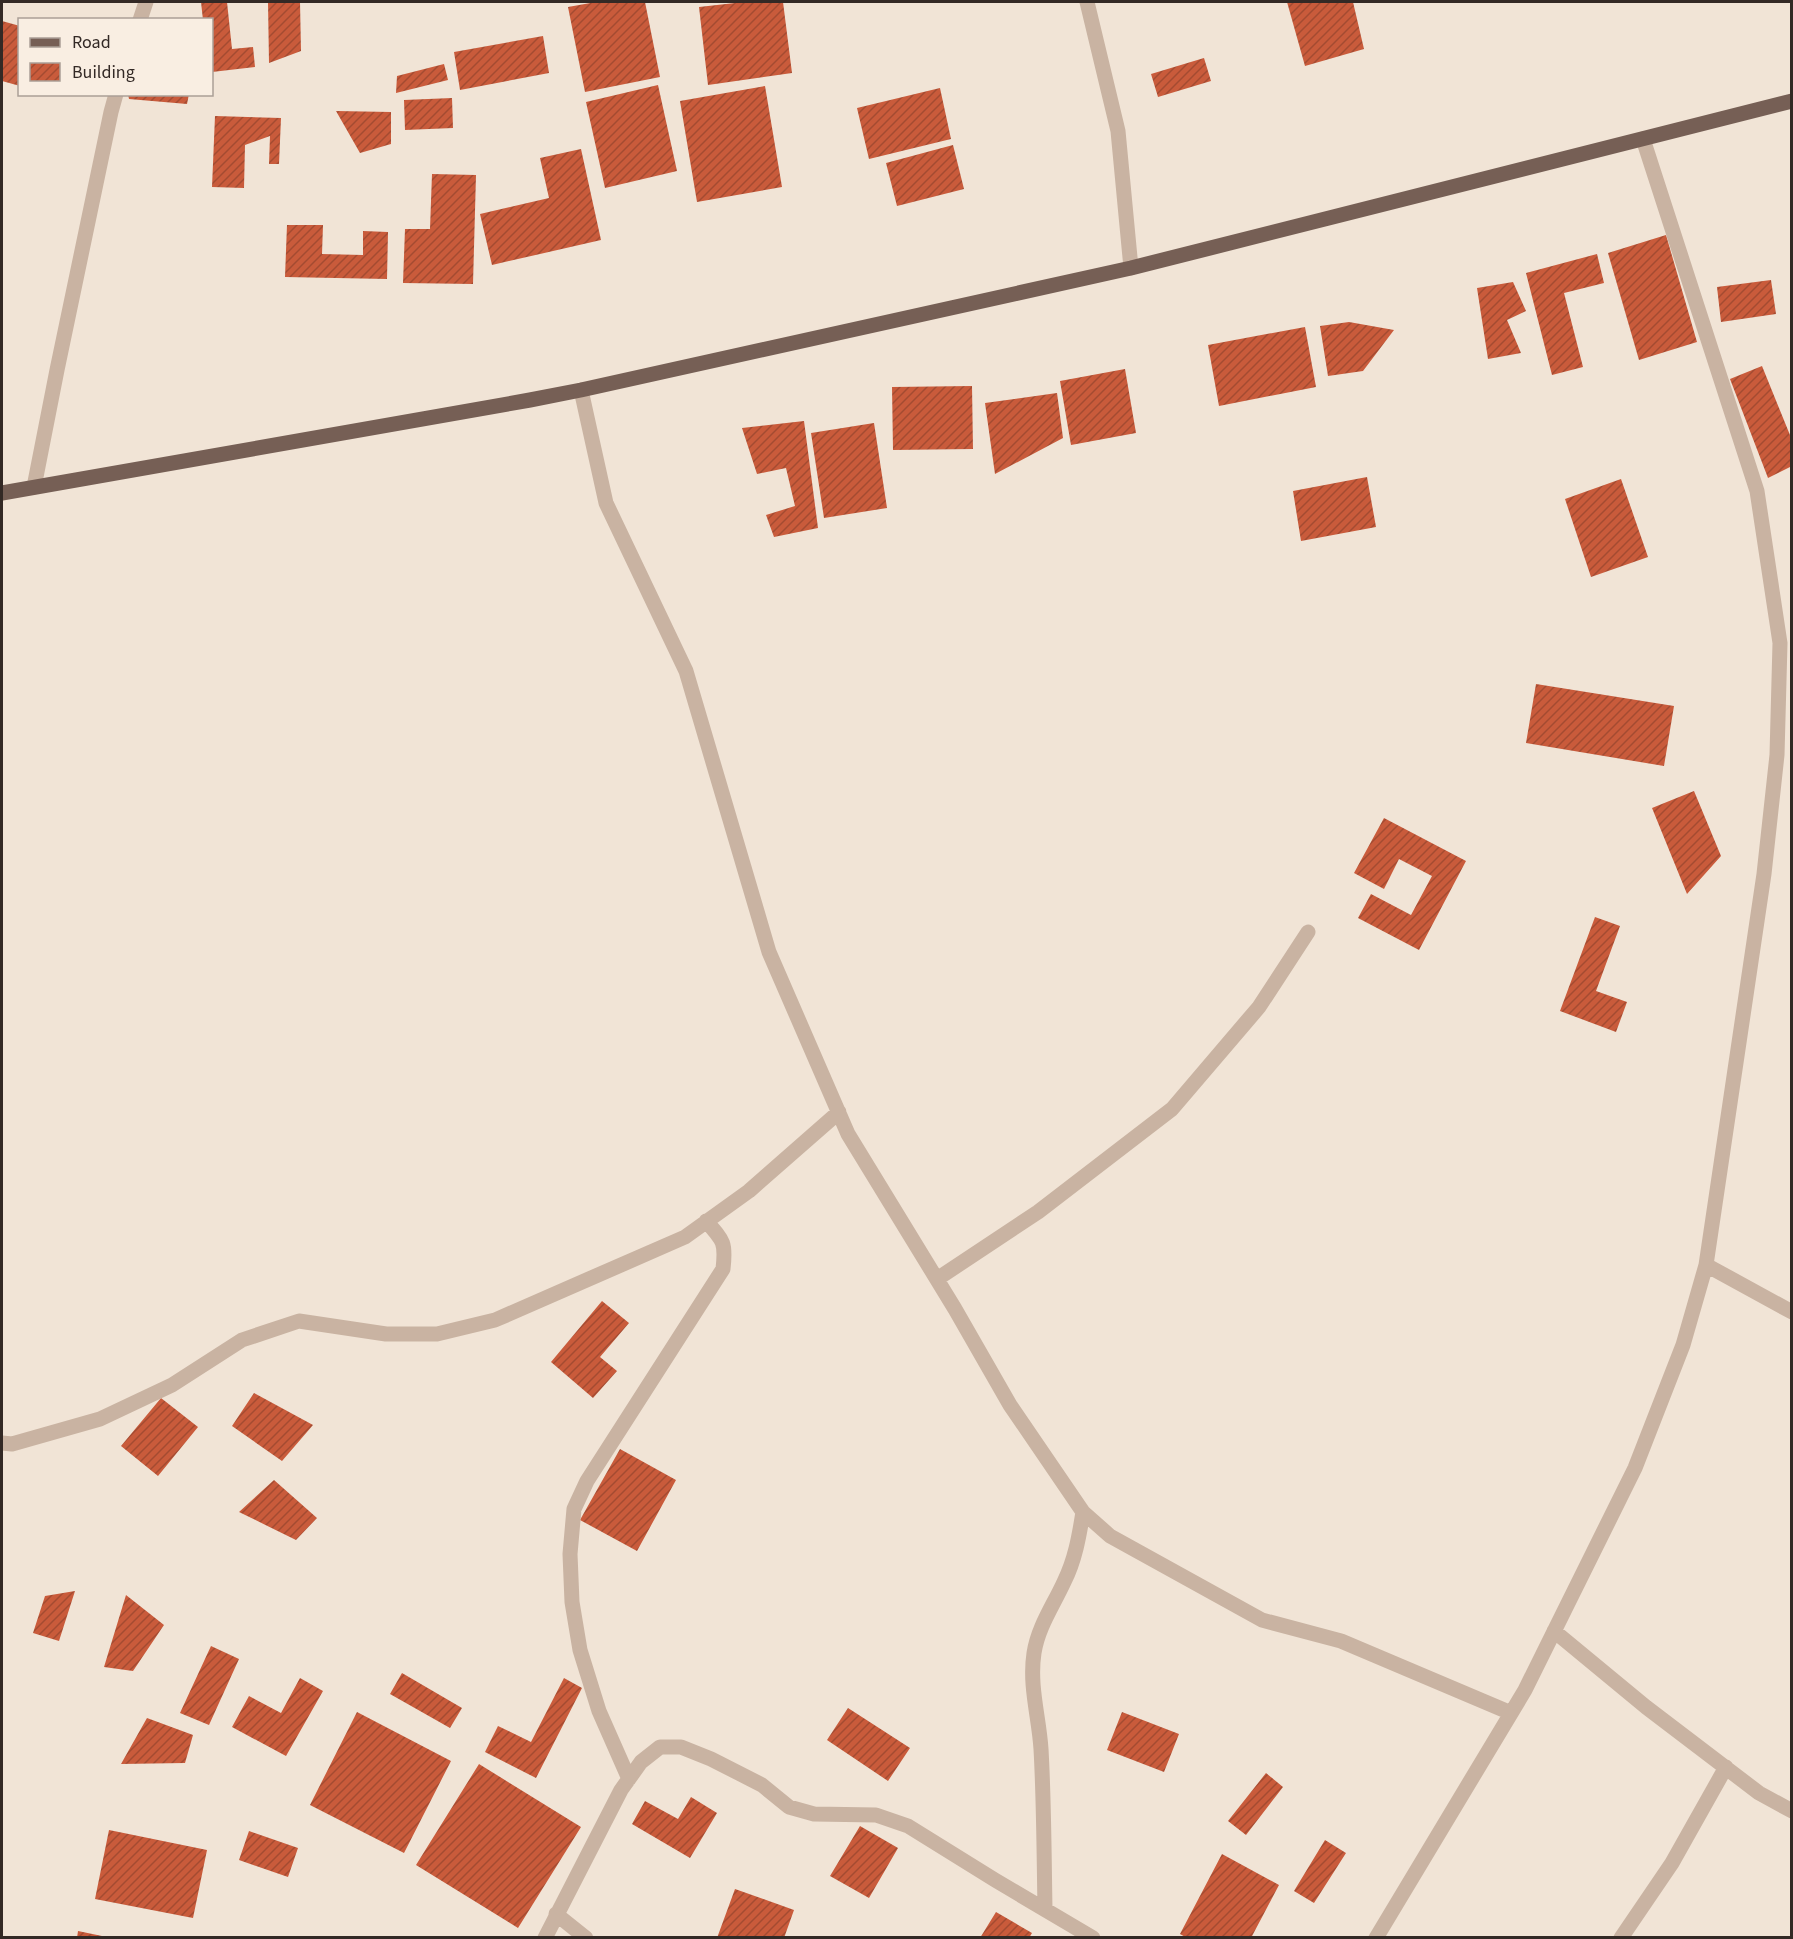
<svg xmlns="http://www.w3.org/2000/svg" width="1793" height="1939" font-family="'Source Sans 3',sans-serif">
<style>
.building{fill:url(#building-hatch)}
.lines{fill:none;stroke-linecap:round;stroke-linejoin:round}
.minor{stroke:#c9b3a2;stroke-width:15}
.major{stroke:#765f55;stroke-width:15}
</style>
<defs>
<pattern id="building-hatch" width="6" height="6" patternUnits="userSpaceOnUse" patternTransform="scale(1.5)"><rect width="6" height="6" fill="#c95b3b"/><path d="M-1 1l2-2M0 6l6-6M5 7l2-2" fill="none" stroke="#a44b31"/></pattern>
</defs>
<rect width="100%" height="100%" fill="#f1e4d6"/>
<path class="building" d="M201,2H227L232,49L253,47L255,67L212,72V20H203Z
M268,2H300L301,51L269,63Z
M596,2H645L660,77L585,92L568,7Z
M744,2H783L792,73L708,85L699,7Z
M1287,2H1353L1364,49L1305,66Z
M2,21L20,26V86L2,81Z
M543,36L549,73L460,90L454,52Z
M1204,58L1211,81L1158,97L1151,74Z
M444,64L448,80L396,93L397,76Z
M658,85L677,171L605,188L586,102Z
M765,86L782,187L697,202L680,101Z
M940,88L951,139L869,159L857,108Z
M128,94H189L187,104L129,99Z
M452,98L453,128L405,130L404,100Z
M336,111L391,112V144L360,153Z
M215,116L281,118L279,164H269L270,136L245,145L244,188L212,187Z
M953,145L964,189L897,206L886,163Z
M581,149L601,240L492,265L480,214L549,198L540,158Z
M432,174L476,175L473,284L403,283L405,229H430Z
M287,225H323L322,254L363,255V231L388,232L387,279L285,277Z
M1666,235L1697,342L1639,360L1608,253Z
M1597,254L1604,283L1564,293L1583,367L1552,375L1526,273Z
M1771,280L1776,314L1721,322L1717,287Z
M1513,282L1526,311L1507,320L1521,353L1488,359L1477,288Z
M1349,322L1394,330L1363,371L1328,376L1320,326Z
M1305,327L1316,387L1219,406L1208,345Z
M1762,366L1792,440V466L1768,478L1730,379Z
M1125,369L1136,433L1071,445L1060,381Z
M972,386L973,449L893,450L892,387Z
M1057,393L1063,438L995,474L985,403Z
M804,421L818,528L774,537L766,515L795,506L786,468L757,474L742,428Z
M874,423L887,508L824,518L811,433Z
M1367,477L1376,527L1301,541L1293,491Z
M1621,479L1648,557L1591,577L1565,499Z
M1536,684L1674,706L1664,766L1526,743Z
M1694,791L1721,856L1687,894L1652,808Z
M1384,818L1466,861L1419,950L1358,918L1371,894L1411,915L1432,876L1399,859L1384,889L1354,873Z
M1595,917L1620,926L1596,991L1627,1002L1616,1032L1560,1011Z
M602,1301L629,1323L600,1357L617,1371L593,1398L551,1362Z
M254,1393L313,1425L282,1461L232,1426Z
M161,1398L198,1427L158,1476L121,1446Z
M620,1449L676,1480L637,1551L580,1520Z
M274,1480L317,1518L296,1540L239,1512Z
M75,1591L59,1641L33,1633L45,1596Z
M126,1595L164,1625L133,1671L104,1667Z
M211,1646L239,1659L209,1725L180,1713Z
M402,1673L462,1708L450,1728L390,1694Z
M300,1678L323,1691L286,1756L232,1727L249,1696L281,1713Z
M564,1678L582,1688L536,1778L485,1752L498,1726L531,1742Z
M848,1708L910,1748L888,1781L827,1740Z
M357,1712L451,1761L404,1853L310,1805Z
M1122,1712L1179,1734L1164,1772L1107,1750Z
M147,1718L193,1735L185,1763L121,1764Z
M479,1764L581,1827L518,1928L416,1865Z
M1266,1773L1283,1787L1246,1835L1228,1821Z
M691,1797L717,1813L690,1858L632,1824L645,1801L678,1819Z
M860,1826L898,1848L869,1898L830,1876Z
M109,1830L207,1850L193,1918L95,1899Z
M249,1831L298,1848L288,1877L239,1860Z
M1325,1840L1346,1853L1314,1903L1294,1891Z
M1222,1854L1279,1885L1251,1938H1187L1180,1934Z
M735,1889L794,1910L784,1938H717Z
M996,1912L1032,1933L1029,1938H980Z
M78,1931L102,1936V1938H77Z"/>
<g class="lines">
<path class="minor" d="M1087,2L1118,131L1131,268
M140,20L146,2
M581,390L606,503L686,671L769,952L848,1134L955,1309L1010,1405L1083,1512L1110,1536L1262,1620L1341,1641L1511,1713
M34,487L57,370L111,112L116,94
M1706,1265L1792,1312
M937,1279L1038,1212L1172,1109L1259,1007L1308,932
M2,1443L12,1444L100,1419L172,1385L242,1340L299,1321L386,1334H437L495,1320L685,1237L749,1191L839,1112
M1554,1631L1646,1707L1759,1793L1792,1811
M629,1779L599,1711L580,1650L572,1602L570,1554L574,1509L587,1481L723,1269C726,1243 724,1241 706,1221
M1045,1909C1044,1855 1044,1802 1041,1749C1039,1717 1029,1686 1034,1653C1038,1627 1053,1606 1064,1582C1075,1560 1079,1537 1083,1512
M556,1914L586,1938
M545,1938L621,1790L641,1762L660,1747H681L711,1759L762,1785L789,1807L814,1814L876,1815L908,1826L995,1880L1093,1938
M1376,1938L1525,1690L1635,1468L1683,1345L1706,1265L1764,874L1777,755L1780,643L1757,491L1643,139
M1621,1938L1672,1863L1726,1767"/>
<path class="major" d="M2,493L530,400L581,390L1131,268L1792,101"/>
</g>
<rect width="1793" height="1939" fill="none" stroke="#332925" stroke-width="6"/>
<rect x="18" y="18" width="195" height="78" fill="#f9eee2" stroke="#aa9f96" stroke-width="1.5"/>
<rect x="30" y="38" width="30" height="9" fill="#765f55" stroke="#aa9f96" stroke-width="1.5"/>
<text x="72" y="48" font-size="18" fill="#332925">Road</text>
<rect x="30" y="63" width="30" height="18" fill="url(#building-hatch)" stroke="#aa9f96" stroke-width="1.5"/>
<text x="72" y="78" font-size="18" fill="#332925">Building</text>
</svg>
